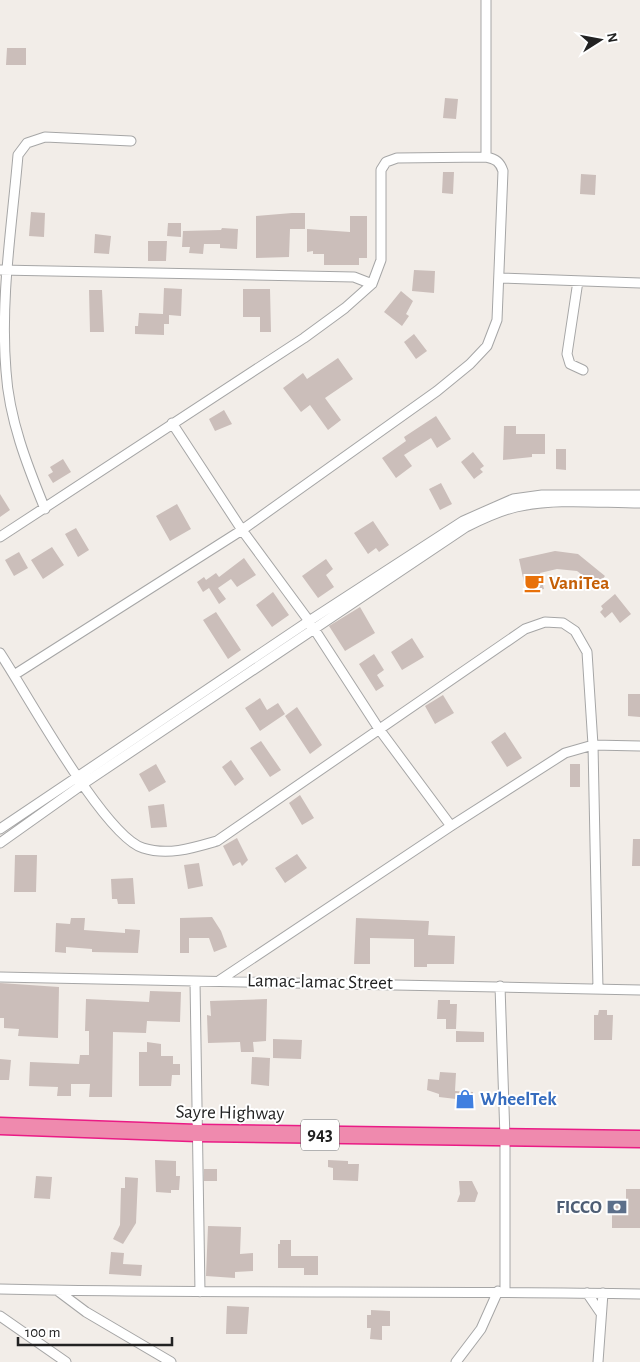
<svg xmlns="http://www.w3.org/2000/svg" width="640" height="1362" font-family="'Alegreya Sans',sans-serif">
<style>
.building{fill:#cbbeba}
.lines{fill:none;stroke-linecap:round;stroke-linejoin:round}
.street-casing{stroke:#a6a6a6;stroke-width:11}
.highway-casing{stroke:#ea1b85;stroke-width:19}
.street{stroke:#fff;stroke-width:9}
.highway{stroke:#ef8aae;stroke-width:16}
.labels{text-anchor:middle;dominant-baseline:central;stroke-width:4;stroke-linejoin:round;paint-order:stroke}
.shield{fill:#fff;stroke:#646464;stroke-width:1}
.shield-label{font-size:18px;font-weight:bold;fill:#222}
.food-label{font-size:19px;font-weight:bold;fill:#c56008;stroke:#fff;text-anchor:start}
.street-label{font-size:19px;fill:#222;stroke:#fff}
.shop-label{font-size:19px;font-weight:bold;fill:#366cbe;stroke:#fff;text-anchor:start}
.service-label{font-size:19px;font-weight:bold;fill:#4e5e75;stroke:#fff;text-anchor:end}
</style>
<rect width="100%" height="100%" fill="#f2ede8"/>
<path class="building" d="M7,48H26V65H6Z
M445,98L458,99L456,119L443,118Z
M443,172H454L453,194L442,193Z
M581,174L596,175L595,195L580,194Z
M31,212L45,213L44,237L29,236Z
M292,213H305V229H290L289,257L256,258V216Z
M350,216H367V258H359V265H324V254H313V251L307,252V229L350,232Z
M168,223H181V237L167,236Z
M222,228L238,229L237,249L220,248V244H204L203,254L189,253L190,247H182L183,231L221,230Z
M95,234L111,236L109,254L94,253Z
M148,241H167L166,261H148Z
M414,270L435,271L434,293L412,291Z
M164,288L182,289L181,316L169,315V324H164V335L135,334V326H138L139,313L163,314Z
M243,289H270L271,332H260V317H243Z
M89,290H102L104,332H90Z
M401,291L413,301L406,314L409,316L402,326L384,312Z
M414,334L427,351L416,359L404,342Z
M338,358L353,379L325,398L341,420L328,430L310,405L301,412L283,388L303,373L307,379Z
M224,410L232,424L215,431L209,419Z
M436,416L451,439L437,448L431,438L404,455L412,466L396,478L382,458L406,441L404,437Z
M504,426H516V434H545V454H532V457L503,460Z
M556,449H566V470L556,469Z
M473,452L484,466L480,469L483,472L474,479L461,462Z
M63,459L71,472L53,483L48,475L53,472L50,467Z
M441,483L452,504L440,510L429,489Z
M0,494L10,510L0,517Z
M177,504L191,529L170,541L156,516Z
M373,521L389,545L379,552L376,548L368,554L354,533Z
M76,528L89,550L78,557L65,534Z
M52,547L64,565L43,579L31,560Z
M555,551L578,554L605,576L597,586L577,571L557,569L540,573L544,589L526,592L519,559Z
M19,552L28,568L14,576L5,560Z
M244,558L256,575L237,587L231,579L218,588L226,599L219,604L209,588L203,592L197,582L204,577L206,580L216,573L219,577Z
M326,559L333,569L326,575L334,587L318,598L302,576Z
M273,592L289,615L272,627L256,605Z
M615,594L631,614L620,623L612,612L605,618L600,612L603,609L601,606Z
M360,607L375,633L345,651L329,626Z
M216,612L241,650L228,659L203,620Z
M412,638L424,657L402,670L391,652Z
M374,654L384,670L377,675L384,686L376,691L359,664Z
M628,694H640V717L628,716Z
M443,695L454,713L435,724L425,706Z
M260,698L267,710L278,703L285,714L260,731L245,708Z
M297,707L322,745L310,754L285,716Z
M505,732L522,758L507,767L491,742Z
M261,741L281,770L270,777L250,748Z
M231,760L244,779L235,786L222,767Z
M156,764L166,782L149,792L139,774Z
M570,764H580V787H570Z
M300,795L314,818L302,825L289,803Z
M164,804L167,827L151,828L148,806Z
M237,838L248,860L242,866L240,862L233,866L223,846Z
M633,839H640V866H632Z
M297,854L307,868L285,883L275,868Z
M15,855H37L36,892H14Z
M199,863L203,886L188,889L184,865Z
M133,878L135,904H118L117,899H112L111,879Z
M212,917L221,931L227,947L214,952L209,938H189V953H180V918Z
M71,918H85L84,930L125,933V929L140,930L138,953L92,952V949L66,947V953L55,952L56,923L70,924Z
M356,918L429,921L428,935L455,936L454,964H427V967H414V939L370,938V964H354Z
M0,983L59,987L58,1038L18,1036L19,1029L4,1028V1018H0Z
M150,991L181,992L180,1022L147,1021L146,1033L113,1032L112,1097H89L90,1084H71V1096H57L58,1087L29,1086L30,1062L79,1064L80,1055H89V1031H85L86,999L149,1002Z
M267,999L266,1041L253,1042L254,1052H241L240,1042L208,1043L207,1015L211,1016L210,1001Z
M438,1000H450V1004H457L456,1029H446V1019H437Z
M599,1010H607V1015H613L612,1040H594V1015H598Z
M456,1031L484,1032V1042H456Z
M273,1039L302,1040L301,1059L273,1058Z
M147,1042L161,1044V1056H173V1064H180V1075H172L171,1086H139V1052H147Z
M252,1057L270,1058L269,1086L251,1084Z
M0,1059L11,1060L9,1080H0Z
M440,1072L456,1073L455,1091L473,1092V1106L455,1105L456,1099L439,1097V1094L427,1090L428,1079L439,1080Z
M155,1160L176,1161V1176H180L179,1190H171V1193L156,1192Z
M328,1160L348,1161V1164H359L358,1181L333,1180V1168L328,1167Z
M204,1169H217V1181H204Z
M36,1176L52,1177L50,1199L34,1198Z
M125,1177L138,1178L137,1200L136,1223L123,1244L113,1239L120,1225L121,1188H125Z
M459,1181H472L478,1193L475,1202H457L460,1194Z
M626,1189H640V1228H612V1203H626Z
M208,1226L241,1227L240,1254L253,1253V1271L235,1272V1278L206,1276Z
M280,1240H291V1256H318V1275H304V1268H278V1244H280Z
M111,1252L124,1253L123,1264L142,1265L141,1276L109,1274Z
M227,1306L249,1307L247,1334H226Z
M371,1310L390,1311V1326H382V1340L370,1339L371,1328H367V1315H371Z"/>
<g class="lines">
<defs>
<path id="street" d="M486,157V0
M0,270L354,277L372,284L345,308L304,338L0,537
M500,278L640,283
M578,281L567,354L570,364L583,370
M172,423L242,530L309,621L379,729L451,826
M45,509C27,465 9,419 6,371C0,299 12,226 18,155L27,143L45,137L131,141
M0,653C26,692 104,836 143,848C168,856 193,848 217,841L525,629L545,622L563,623L575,631L587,652L593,745L598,989
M14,675L242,530L437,391L470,364L487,346L497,320L503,171C500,162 496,159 486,157L397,158L386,162L381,170V260L372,284
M0,829L309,621L463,521L513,499L542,495H640
M0,843L83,784L466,527C482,519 499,511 516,507C556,498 600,503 640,503
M0,977L640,990
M220,980L451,826L565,753L593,745L640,746
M195,981L200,1292
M500,986L505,1138V1291
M0,1289C213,1294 427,1290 640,1294
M58,1291L86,1312L171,1362
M587,1293L600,1312
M0,1316L66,1362
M456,1362L481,1329L498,1291
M598,1362L603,1293"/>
<path id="highway" d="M0,1126L197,1133L640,1139"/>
</defs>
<use href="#street" class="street-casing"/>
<use href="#highway" class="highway-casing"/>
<use href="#street" class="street"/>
<use href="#highway" class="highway"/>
</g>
<defs>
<symbol id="cafe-bare" viewBox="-9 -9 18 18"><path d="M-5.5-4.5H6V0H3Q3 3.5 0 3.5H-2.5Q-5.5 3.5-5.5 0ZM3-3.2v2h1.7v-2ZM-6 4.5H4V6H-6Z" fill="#e8710a" stroke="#fff" stroke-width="2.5" paint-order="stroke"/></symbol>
<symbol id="shop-bare" viewBox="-9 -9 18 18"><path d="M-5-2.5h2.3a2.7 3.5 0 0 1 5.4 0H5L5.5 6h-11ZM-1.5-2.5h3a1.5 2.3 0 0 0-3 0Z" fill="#3f7fe0" stroke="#fff" stroke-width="2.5" paint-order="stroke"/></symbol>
<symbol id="bank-bare" viewBox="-9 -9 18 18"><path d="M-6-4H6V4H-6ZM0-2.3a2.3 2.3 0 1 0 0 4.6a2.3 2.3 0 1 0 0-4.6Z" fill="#5c6f8a" stroke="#fff" stroke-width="2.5" paint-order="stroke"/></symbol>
</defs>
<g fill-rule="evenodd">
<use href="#cafe-bare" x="520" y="569" width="28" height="28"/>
<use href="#shop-bare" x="451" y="1085" width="28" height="28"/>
<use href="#bank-bare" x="603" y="1193" width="28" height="28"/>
</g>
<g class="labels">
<rect class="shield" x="301" y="1119.5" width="38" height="31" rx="4"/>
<g class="shield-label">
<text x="320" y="1135">943</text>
</g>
<g class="food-label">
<text x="549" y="583">VaniTea</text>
</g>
<g class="street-label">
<text transform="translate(320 982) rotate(1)">Lamac-lamac Street</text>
<text transform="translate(230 1113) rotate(1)">Sayre Highway</text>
</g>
<g class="shop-label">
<text x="480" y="1099">WheelTek</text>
</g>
<g class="service-label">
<text x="602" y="1207">FICCO</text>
</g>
</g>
<g transform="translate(600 40) rotate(79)" stroke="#ffffff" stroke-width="4" paint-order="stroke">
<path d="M0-4L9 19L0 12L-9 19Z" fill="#222222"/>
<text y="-8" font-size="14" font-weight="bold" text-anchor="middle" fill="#222222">N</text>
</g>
<path d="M18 1337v8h154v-8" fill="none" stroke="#222222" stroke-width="2.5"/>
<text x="25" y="1337" font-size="15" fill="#222222" stroke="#ffffff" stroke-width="4" paint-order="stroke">100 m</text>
</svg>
